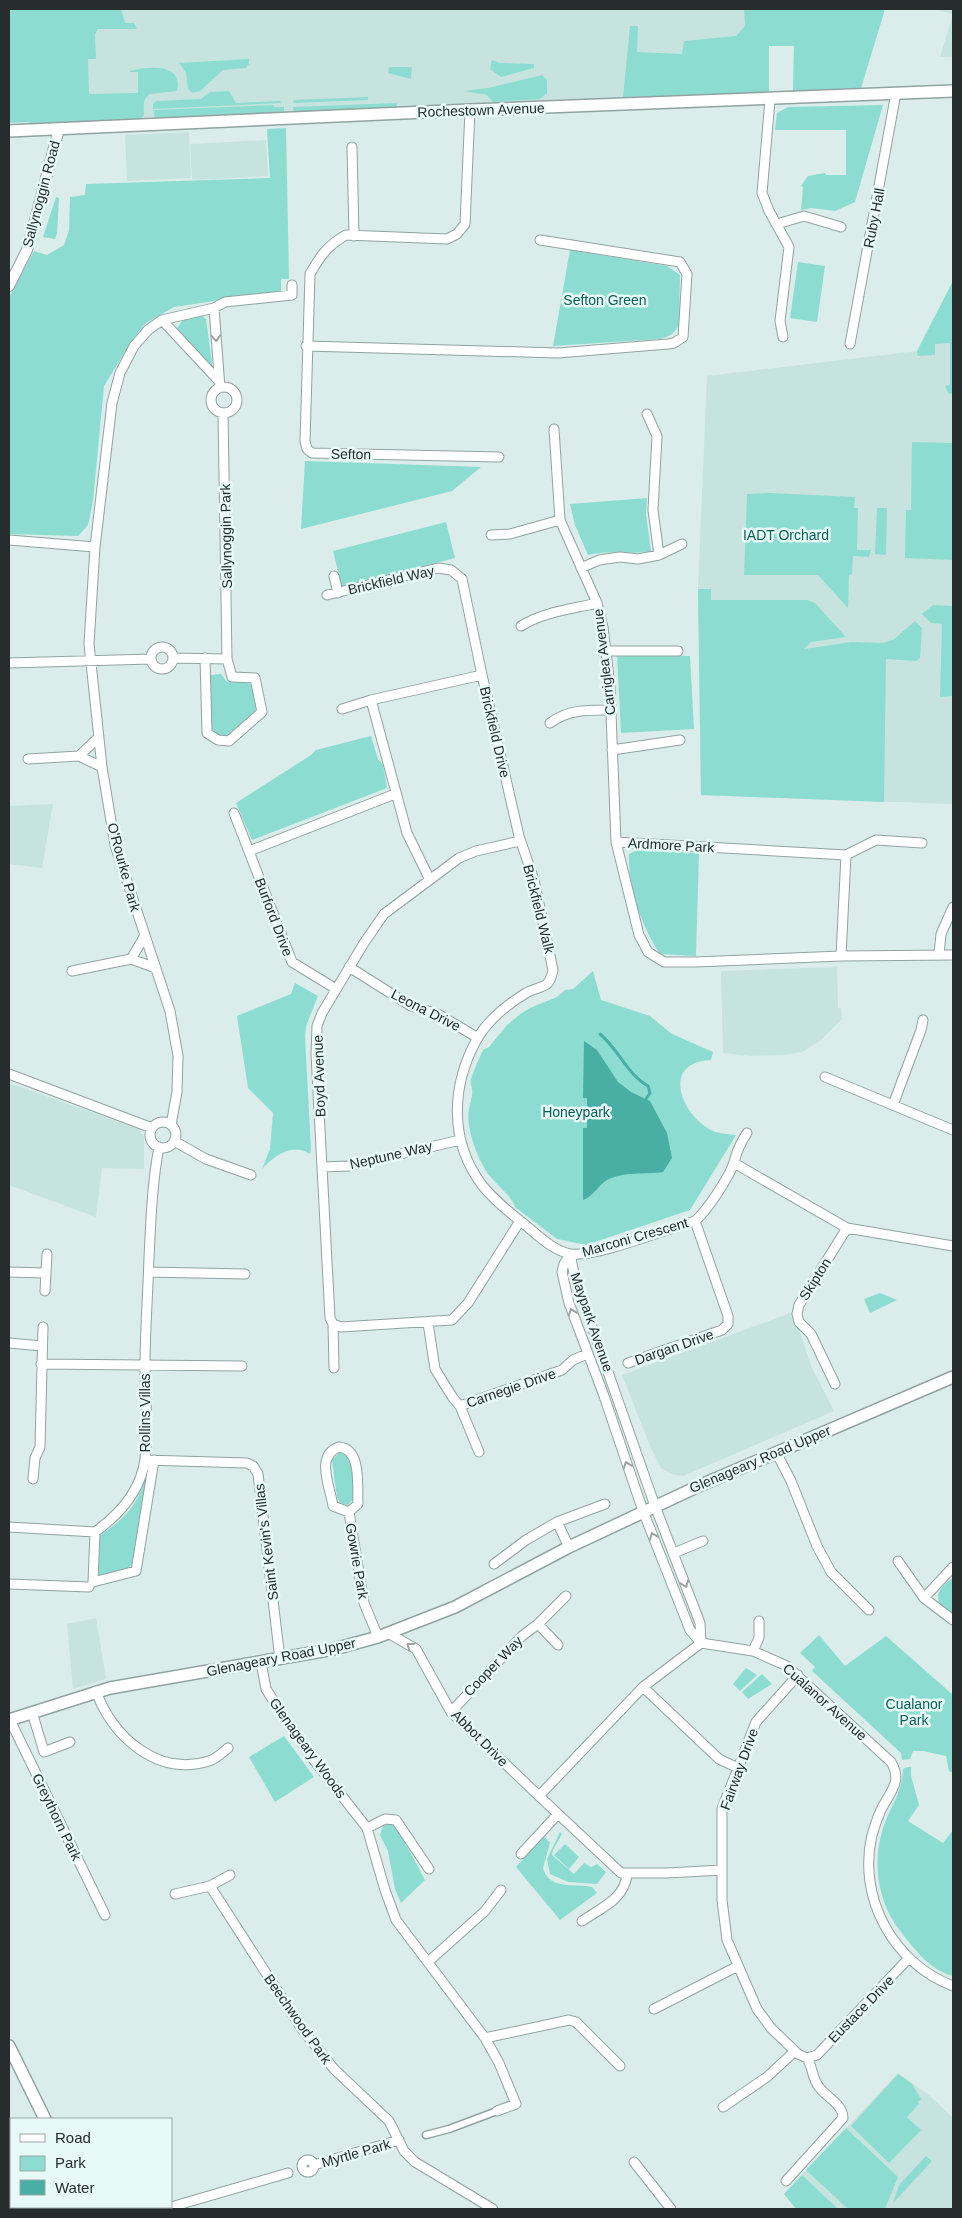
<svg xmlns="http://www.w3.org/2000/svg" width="962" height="2218" font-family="Arial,sans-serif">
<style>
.built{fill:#c7e3df}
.green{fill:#8ddcd2}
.water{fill:#49aea3}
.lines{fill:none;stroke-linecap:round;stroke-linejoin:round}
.stream{stroke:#49aea3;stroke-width:3}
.pedestrian-casing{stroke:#91a3a0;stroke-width:9}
.minor-casing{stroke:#91a3a0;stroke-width:11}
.tertiary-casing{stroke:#91a3a0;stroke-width:12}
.secondary-casing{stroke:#91a3a0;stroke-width:14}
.pedestrian{stroke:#fff;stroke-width:6}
.minor{stroke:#fff;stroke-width:9}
.tertiary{stroke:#fff;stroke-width:10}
.secondary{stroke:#fff;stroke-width:11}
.oneway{stroke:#9da0a0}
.labels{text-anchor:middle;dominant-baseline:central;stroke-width:5;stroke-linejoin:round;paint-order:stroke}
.street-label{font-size:14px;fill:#262d2c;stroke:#e7faf7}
.park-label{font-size:14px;fill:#0a6059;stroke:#e7faf7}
</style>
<rect width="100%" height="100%" fill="#daedea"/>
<path class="built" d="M9,9H885L861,88L793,91L794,46H769V93L9,123Z
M933,9H953V57H940L953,14Z
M189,132L191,178L127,181L125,135Z
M266,140L268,176L192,180L190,144Z
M953,281V804L701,795L698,589L707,376L917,351Z
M53,804L42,868L9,864V806Z
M837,967L838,1008H841L842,1019L821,1040L802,1052L783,1055L750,1056L723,1053L721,971Z
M9,1083L139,1129L144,1137V1169L102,1168L96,1217L9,1185Z
M793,1312L812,1368L834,1411L683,1476L671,1474L661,1468L650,1446L622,1375Z
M96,1618L106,1679L73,1689L67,1624Z
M898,2073L930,2096L953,2118V2209H796L784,2194Z"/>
<path class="green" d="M9,9H121L125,23H134L137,29H98L95,34L96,59H88L89,94L138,93V72H130V71C148,66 184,63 177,91L150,94C142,99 144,106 144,115L140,120L30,124L28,122L9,123Z
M744,9H885L861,88L793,91L794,46H769V93L623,97L630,26H638L637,52L682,54L684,41L736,36L745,26Z
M249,59V64L246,68L223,70L200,91L192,93L188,89L186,73L179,63Z
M492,60L499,63L534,64V68L501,77L490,69Z
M389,67H412L411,79L388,73Z
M542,75L547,80V93L540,99L493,102L487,95L464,91L488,88Z
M229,91L236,103L280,101L281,103L153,109V104L156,101L201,99L210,92Z
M368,97V100L294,103L293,100Z
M397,103L396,109L294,114L293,107Z
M274,105V107H284V114L160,119L155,118L153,110Z
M883,105L855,202L835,211L812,208L801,210L803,187L801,186L808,176L825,173L826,175H846V130H775L777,113L788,107Z
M286,128L289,279H281V291L174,307L146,323L131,342L104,386L93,501L88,525L78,536L9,534V297L34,251L47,255L64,245L69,230L70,197L85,195L86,184L270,178L267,129Z
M56,197L59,198L57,234L55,239L43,237Z
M570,250L667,266L680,275L679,325C674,334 669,337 659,339L553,346Z
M798,262L825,266L817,322L790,318Z
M953,281V394L948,393L945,386L950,385V343L935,344V355L918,356L917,351Z
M201,315L206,319L213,370L177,328L183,320Z
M912,442L953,443V560L905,558L906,510H911Z
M305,461L481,467L452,491L301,529Z
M770,493L855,497L854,508H858L857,550H871L869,557L853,556L852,574L849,575L848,608L818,575H744L747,494Z
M647,498L646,515L651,551C630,555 609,550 588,555L575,525L570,504Z
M877,508H887L886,555L875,554Z
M446,522L455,558L342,587L333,551Z
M698,589H711V600H807L815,603L846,637L811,642L804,649L851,642L882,643L893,640L915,621L922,628L920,658L916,661L886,659L884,802L701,795Z
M933,605L953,606V696L940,697L942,624L931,623L922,614Z
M617,654L690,656L694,729L621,733Z
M221,674L227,682L249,683L253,687L258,709L228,736H220L211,728V675Z
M371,736L378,759L383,765L387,788L252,840L236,803L311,755L316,750Z
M637,850L699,853L696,956L660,954C642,927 628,888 629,854Z
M593,971L601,1000L650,1016L672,1034L713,1052L711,1060C660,1062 681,1116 713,1131C720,1134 729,1134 736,1135L690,1210L586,1245L557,1239L515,1207C513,1198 495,1183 489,1175C478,1161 465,1126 469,1109C470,1103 473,1096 472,1090C472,1086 470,1084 471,1079C474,1069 479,1059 483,1050L489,1047L507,1025L519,1015L530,1008L557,997L565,990L573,989Z
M295,983L318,996L306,1026L305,1037L311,1149L310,1154C292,1142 274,1156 262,1169L270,1149L273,1113L248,1088L237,1016L291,994Z
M880,1293L897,1300L870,1313L864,1299Z
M340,1452L347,1454L350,1459L355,1497L348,1505L340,1503L337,1497L332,1460Z
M151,1467L133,1563L128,1568L98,1576L97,1537C113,1527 129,1515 138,1497C143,1487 144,1477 151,1467Z
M953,1578V1615C933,1603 933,1591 953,1578Z
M819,1635L845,1666L886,1636L953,1695V1773L949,1771L946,1756L923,1751H913L910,1759L902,1760L901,1753L812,1671L815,1667L800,1653Z
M746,1668L757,1675L740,1691L733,1684Z
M762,1674L772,1684L748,1699L742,1692Z
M284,1736L314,1777L275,1802L249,1757Z
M907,1767H911V1776L919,1805L908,1821L943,1843L953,1830V1976C930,1970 915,1950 901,1932C876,1901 871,1858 886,1820C893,1803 903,1789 903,1769Z
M391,1823L400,1833L425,1880L401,1903L395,1889L388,1851L380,1835L383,1826Z
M560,1832L562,1834L553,1850L552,1855L574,1874L584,1863L591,1867L597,1864L606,1872L597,1884L568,1882L550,1874L547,1859Z
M544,1836L550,1843L543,1868C549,1891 576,1883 592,1887L597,1893L560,1920L516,1867Z
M565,1844L579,1857L569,1869L554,1855Z
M898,2074L912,2084L921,2099L918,2102L919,2104L907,2117L921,2130L889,2163L851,2126Z
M846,2128L898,2177L885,2209H848L806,2170Z
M926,2156L932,2161L893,2203L899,2185Z
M802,2175L838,2209H796L784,2194Z"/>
<path class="water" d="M584,1041L597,1050L618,1082L631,1092L650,1101L667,1133L672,1158L663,1172C645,1175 624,1171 607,1180C598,1185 594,1196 583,1200V1128H587V1098H583Z"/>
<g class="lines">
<path class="stream" d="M600,1034C619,1050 627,1074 648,1086L650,1093L646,1099"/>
<defs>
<path id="pedestrian" d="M426,2135L449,2129L497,2111"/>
<path id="minor" d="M770,100L762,193L769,211L789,247L780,321L783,337
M470,110L465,224L457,234L447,239L346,235C328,245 320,256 310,274L305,441L307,449L312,453L499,457
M352,147L354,236
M777,224L804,216L841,227
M214,308L225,302L292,295V285
M162,320L218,380
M850,344L896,93
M306,346L558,353L668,344L674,343L683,337L687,274L680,262L540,240
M211 400a13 13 0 1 1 26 0a13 13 0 1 1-26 0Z
M647,414L657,436L653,510L659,555
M554,429L560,520L597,603L603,627L610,687L616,842L639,935L648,952L664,962H695L841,956L953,955
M491,535L510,534L560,520
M9,540L95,547
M581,568L599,560L620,557L638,559L659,555L682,544
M334,576L338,593
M327,595L438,568L451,570L462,579L482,675
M521,626C543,612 572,609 597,603
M151 658a11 11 0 1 1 22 0a11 11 0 1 1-22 0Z
M606,651H678
M173,658L227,659L223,413
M205,658L207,733L218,740L229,741L262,712L255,678L232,677L227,659
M9,663L151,659
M342,709L371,700
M550,723C569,709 588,710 611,710
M612,750L680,740
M79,756L102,767
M28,759L79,756L99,737
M234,813L292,962L336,989
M616,842L846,855L841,956
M249,851L395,794
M846,855L876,840L922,843
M429,878L407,833L371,700L482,675L519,836L534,880L553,970C552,975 551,980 547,984C541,988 533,989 526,993C508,1004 488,1020 477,1039C451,1086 449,1141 482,1185C494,1200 509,1212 524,1224C538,1235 553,1251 571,1254C598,1257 666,1229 695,1221C707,1211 730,1176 734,1162C737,1151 740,1143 747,1133
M939,954L941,934L953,907
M131,959L156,968
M349,967L411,1006L438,1014L478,1038
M72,971L131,959L144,937
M9,1074L152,1128
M825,1077L953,1130
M893,1105L921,1030L923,1020
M150 1135a13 13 0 1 1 26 0a13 13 0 1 1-26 0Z
M171,1125L177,1092L178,1056L170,1011L115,845L102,767L89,644L95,547L112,403L120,373L134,346L148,330L162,320L214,308L220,388
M174,1141L206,1159L251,1175
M734,1163L847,1228L953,1246
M322,1167L349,1166L460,1140
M520,1221L468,1303L452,1320L341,1327L333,1324L330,1318L316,1054L317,1026L322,1013L364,943L384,914L459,858L476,851L520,841
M570,1254L564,1264L562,1272L569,1303L604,1396L643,1511L690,1630L701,1643L753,1651L787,1666L891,1762C902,1780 892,1790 883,1806C878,1815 875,1825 872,1835C857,1898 894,1964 953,1986
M570,1254L575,1278L655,1506L700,1623L701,1643
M9,1272L46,1273L47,1254
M149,1272L245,1274
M45,1291L46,1273
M428,1323L435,1369L453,1398L460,1406L479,1452
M333,1324L334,1368
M9,1343L42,1346
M628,1363L722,1330L728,1324V1316L695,1221
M41,1364L242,1366
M835,1384L811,1334L799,1322L797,1314L799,1305L847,1228
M460,1406L562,1370L573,1360L587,1354
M339,1447C362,1449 357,1486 358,1504L349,1512L333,1506C330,1487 315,1455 339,1447Z
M776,1452L791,1481L817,1546L831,1572L869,1610
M145,1460L247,1463L253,1466L258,1474L280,1659
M33,1479L35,1458L40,1447L43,1327
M349,1512L364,1603L378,1637
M557,1522L569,1547
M9,1527L95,1532
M95,1532C120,1514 141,1491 145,1459C149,1429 145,1397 145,1367C145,1330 148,1293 149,1257C151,1220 152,1183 159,1147
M95,1532L93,1582L136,1571L154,1460
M674,1553L703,1541
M898,1561L924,1598L953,1620
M494,1564L526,1540L557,1522L605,1504
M9,1584L89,1587
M924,1598L953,1567
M538,1624L558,1645
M388,1633L416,1649L451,1712L539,1796L643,1687L701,1643
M753,1651L759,1638V1621
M261,1662L266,1689L280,1711L313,1759L367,1828L385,1890L396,1920L485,2038L499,2063L516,2104L497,2111
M798,1675L756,1722L722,1809V1900L727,1940L757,2009L771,2028L798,2054L807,2058L817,2055L908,1959
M643,1687L719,1759L738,1768
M96,1691C112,1737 158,1777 209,1761C216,1759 222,1753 228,1748
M32,1712L44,1752L70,1742
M451,1712L522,1636L538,1624L566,1596
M10,1720L105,1915
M539,1796L621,1873H667L722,1870
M367,1828L385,1819L396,1820L429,1869
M521,1854L558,1814
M210,1886L302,2029L334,2069L389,2121L404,2151L415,2162L493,2209
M175,1894L210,1886L230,1875
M582,1921C601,1908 625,1899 627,1874
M428,1962L485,1911L501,1890
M654,2009L738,1966
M485,2038L569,2020L576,2022L620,2066
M723,2107L767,2077L795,2051
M302 2166a6 6 0 1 1 12 0a6 6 0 1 1-12 0Z
M634,2162L671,2209
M314,2165L399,2140
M786,2181L843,2118C843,2104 827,2098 819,2087C812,2078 813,2068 807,2058
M9,2191H11
M171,2207L288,2173"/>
<path id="tertiary" d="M9,286L27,250L59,129"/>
<path id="secondary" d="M9,131L470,110L953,91
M9,1720L110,1688L334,1649L378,1637L455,1607L569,1547L701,1485L953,1377
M9,2046L45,2119
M89,2207L91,2209"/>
</defs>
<use href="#pedestrian" class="pedestrian-casing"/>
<use href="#minor" class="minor-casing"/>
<use href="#tertiary" class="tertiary-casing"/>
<use href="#secondary" class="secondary-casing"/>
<use href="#pedestrian" class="pedestrian"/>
<use href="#minor" class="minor"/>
<use href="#tertiary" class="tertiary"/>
<use href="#secondary" class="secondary"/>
</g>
<defs><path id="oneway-chevron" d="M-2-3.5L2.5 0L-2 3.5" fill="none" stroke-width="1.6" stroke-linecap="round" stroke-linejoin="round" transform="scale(1.25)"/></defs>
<g class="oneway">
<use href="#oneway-chevron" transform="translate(216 338) rotate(86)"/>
<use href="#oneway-chevron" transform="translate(572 1312) rotate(-109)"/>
<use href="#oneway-chevron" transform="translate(627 1465) rotate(-109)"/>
<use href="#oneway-chevron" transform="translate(653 1536) rotate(-112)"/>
<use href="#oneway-chevron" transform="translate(685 1584) rotate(70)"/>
<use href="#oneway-chevron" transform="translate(410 1646) rotate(-146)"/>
</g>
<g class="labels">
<g class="street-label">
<text transform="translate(481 110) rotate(-2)">Rochestown Avenue</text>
<text transform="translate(41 194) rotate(-75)">Sallynoggin Road</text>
<text transform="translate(874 218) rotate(-79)">Ruby Hall</text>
<text transform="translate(351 454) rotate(1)">Sefton</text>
<text transform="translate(226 536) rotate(-91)">Sallynoggin Park</text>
<text transform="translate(391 580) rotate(-13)">Brickfield Way</text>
<text transform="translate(604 662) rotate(-97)">Carriglea Avenue</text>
<text transform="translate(495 732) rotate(77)">Brickfield Drive</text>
<text transform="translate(671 845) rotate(3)">Ardmore Park</text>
<text transform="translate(124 867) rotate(75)">O'Rourke Park</text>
<text transform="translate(539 909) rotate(76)">Brickfield Walk</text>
<text transform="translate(274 917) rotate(69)">Burford Drive</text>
<text transform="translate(426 1010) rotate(27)">Leona Drive</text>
<text transform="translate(319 1076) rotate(-92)">Boyd Avenue</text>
<text transform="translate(391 1155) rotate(-13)">Neptune Way</text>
<text transform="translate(635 1237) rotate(-16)">Marconi Crescent</text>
<text transform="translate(815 1279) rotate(-58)">Skipton</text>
<text transform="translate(592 1322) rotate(71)">Maypark Avenue</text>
<text transform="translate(674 1347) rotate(-19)">Dargan Drive</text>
<text transform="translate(511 1388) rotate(-19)">Carnegie Drive</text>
<text transform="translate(145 1413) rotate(-90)">Rollins Villas</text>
<text transform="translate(760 1459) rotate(-23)">Glenageary Road Upper</text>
<text transform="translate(266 1542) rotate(-97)">Saint Kevin's Villas</text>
<text transform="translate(357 1561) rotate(80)">Gowrie Park</text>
<text transform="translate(281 1657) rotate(-11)">Glenageary Road Upper</text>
<text transform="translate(493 1666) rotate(-46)">Cooper Way</text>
<text transform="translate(825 1702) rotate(42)">Cualanor Avenue</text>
<text transform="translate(480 1738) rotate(45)">Abbot Drive</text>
<text transform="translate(308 1748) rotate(54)">Glenageary Woods</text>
<text transform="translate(739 1769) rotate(-70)">Fairway Drive</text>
<text transform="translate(57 1817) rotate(64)">Greythorn Park</text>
<text transform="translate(861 2009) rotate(-46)">Eustace Drive</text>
<text transform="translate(298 2019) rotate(55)">Beechwood Park</text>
<text transform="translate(356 2153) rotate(-16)">Myrtle Park</text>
</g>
<g class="park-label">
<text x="605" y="300">Sefton Green</text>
<text x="786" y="535">IADT Orchard</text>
<text x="576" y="1112">Honeypark</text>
<text x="914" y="1704">Cualanor<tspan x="914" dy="16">Park</tspan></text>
</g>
</g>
<rect width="962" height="2218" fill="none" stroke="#262d2c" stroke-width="20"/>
<rect x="10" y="2118" width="162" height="90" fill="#e7faf7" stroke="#9aa8a6"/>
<rect x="20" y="2134" width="25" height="8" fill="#ffffff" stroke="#9aa8a6"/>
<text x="55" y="2143" font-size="15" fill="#262d2c">Road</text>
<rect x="20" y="2156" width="25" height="15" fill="#8ddcd2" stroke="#9aa8a6"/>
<text x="55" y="2168" font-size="15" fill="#262d2c">Park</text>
<rect x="20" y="2180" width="25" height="15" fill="#49aea3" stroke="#9aa8a6"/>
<text x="55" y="2193" font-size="15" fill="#262d2c">Water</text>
</svg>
